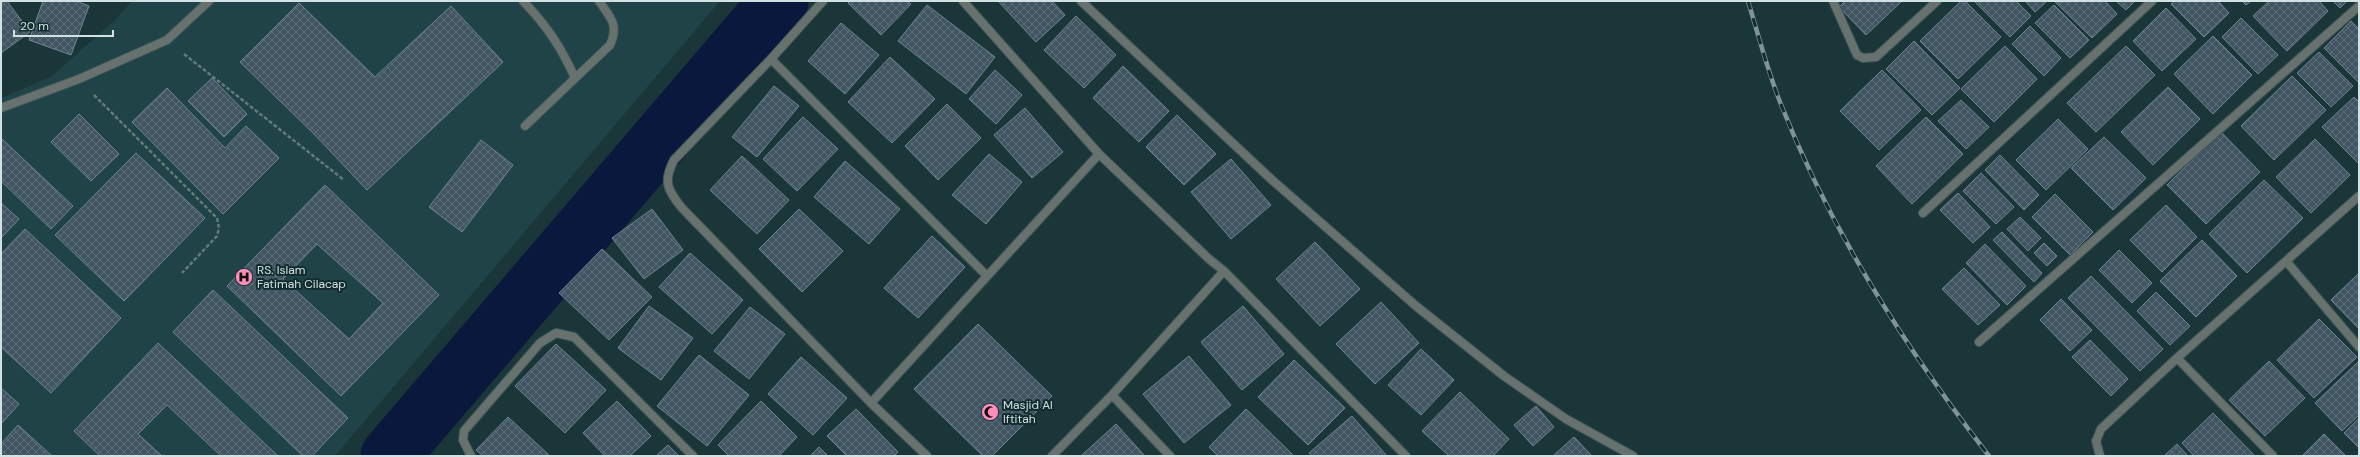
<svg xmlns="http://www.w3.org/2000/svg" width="2360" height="457" font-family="'DM Sans',sans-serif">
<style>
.built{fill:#1f4346}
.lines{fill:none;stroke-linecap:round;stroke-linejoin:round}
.river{stroke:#09183c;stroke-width:59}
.building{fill:url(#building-cross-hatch);stroke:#6f8592;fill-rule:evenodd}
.lane-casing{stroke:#3c5557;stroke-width:10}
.street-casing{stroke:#3c5557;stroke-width:10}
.path{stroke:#647a7c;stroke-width:2.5;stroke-dasharray:4 2;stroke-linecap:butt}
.lane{stroke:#67726e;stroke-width:8}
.street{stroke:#67726e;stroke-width:8}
.rail-casing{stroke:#809496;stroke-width:4.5}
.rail{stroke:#112c2e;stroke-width:3;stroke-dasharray:9;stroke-linecap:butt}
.labels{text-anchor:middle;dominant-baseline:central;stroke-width:4;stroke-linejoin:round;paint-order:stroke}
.poi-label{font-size:12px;fill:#d2e1e2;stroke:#112c2e;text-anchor:start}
</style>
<defs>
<pattern id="building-cross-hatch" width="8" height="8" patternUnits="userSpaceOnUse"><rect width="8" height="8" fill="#405561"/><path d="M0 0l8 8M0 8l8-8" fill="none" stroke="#5b6d77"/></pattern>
</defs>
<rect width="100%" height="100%" fill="#1b3638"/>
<path class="built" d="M132,1L327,2L720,1L335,456H1V98L52,76L115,20Z"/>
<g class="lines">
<path class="river" d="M390,456L779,1"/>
</g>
<path class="building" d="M1,1H7L30,32L1,53Z
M43,1H76L89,6L71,55L29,40Z
M850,1H907L911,4L881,35L848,3Z
M998,1H1052L1065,15L1036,42Z
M1845,1H1902L1866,35L1839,7Z
M1961,1H1965L2001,37L1958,79L1920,41Z
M1974,1H2016L2031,16L2010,37Z
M2025,1H2047L2035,12Z
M2105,1L2117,14L2092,38L2055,2Z
M2116,1H2135L2126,10Z
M2175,1H2218L2229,13L2204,37L2171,4Z
M2242,1H2251L2246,5Z
M2269,1H2319L2328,11L2287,51L2253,16Z
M2333,1H2347L2340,8Z
M299,3L375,77L451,6L503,62L367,190L314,134L240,62Z
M927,5L995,57L966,94L898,41Z
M2054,5L2089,40L2070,58L2035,23Z
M2166,8L2196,39L2162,71L2133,41Z
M1076,16L1116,55L1084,88L1044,50Z
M2241,18L2278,55L2258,74L2222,37Z
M2351,21L2359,29V83L2324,48Z
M841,23L879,55L845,94L808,61Z
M2030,26L2061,58L2044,76L2012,44Z
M2213,36L2252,75L2213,114L2174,74Z
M1914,41L1960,88L1932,115L1886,69Z
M2005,46L2037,79L1994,122L1961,89Z
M2126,46L2155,75L2096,132L2067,103Z
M2319,52L2353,86L2331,107L2297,73Z
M890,57L935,99L892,143L848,102Z
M1123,66L1169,111L1139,142L1093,98Z
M995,70L1022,95L996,124L969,99Z
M1882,70L1921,110L1879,150L1840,111Z
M2292,76L2326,110L2274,160L2241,126Z
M212,78L247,114L224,137L188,101Z
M774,86L799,106L757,157L732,137Z
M2168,87L2200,119L2153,165L2121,132Z
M167,88L225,148L246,126L279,158L223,214L132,122Z
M2354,97L2359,102V164L2322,127Z
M1961,100L1989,127L1966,149L1938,121Z
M947,104L981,138L938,180L905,146Z
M1025,108L1063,152L1032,178L994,135Z
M79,114L119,154L91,181L51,142Z
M1177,115L1216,154L1184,185L1146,147Z
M803,117L838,149L797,191L763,159Z
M1926,117L1963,154L1912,204L1876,166Z
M2058,119L2088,149L2046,190L2016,160Z
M2221,132L2260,172L2206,224L2167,185Z
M2104,137L2146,178L2113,210L2071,168Z
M1,138L73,206L51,229L1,181Z
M2315,139L2350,175L2311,213L2276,177Z
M481,140L513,165L462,232L429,207Z
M136,153L205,218L124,301L55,235Z
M989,154L1022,182L986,224L952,195Z
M2000,155L2039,195L2024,210L1985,170Z
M742,156L789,200L757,234L710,190Z
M1231,159L1271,205L1231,239L1191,192Z
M845,161L900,209L869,244L814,197Z
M1981,173L2014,207L1996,224L1963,191Z
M2264,180L2303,218L2247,273L2209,234Z
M325,185L439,295L341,396L227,286ZM317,244L383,303L349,339L283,279Z
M1958,193L1990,227L1973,243L1940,210Z
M2055,194L2093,232L2070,255L2032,217Z
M1,203L19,219L1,238Z
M2166,205L2197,237L2162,272L2130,240Z
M652,209L683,250L644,279L612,238Z
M799,209L843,251L802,292L759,249Z
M2020,217L2041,238L2028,251L2007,229Z
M25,229L121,318L51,393L1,347V254Z
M2002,232L2042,273L2034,282L1993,240Z
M932,236L965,267L918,318L884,288Z
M2202,240L2237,276L2196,317L2160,281Z
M1315,242L1360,289L1320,326L1276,279Z
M2044,243L2057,256L2047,266L2034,253Z
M1985,244L2026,286L2007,305L1966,263Z
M602,249L652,297L609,340L559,293Z
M2119,250L2152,283L2132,303L2099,270Z
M690,253L743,300L712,334L659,287Z
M1964,268L2000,305L1978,325L1942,289Z
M2359,273V329L2331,300Z
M2091,276L2163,349L2140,371L2068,298Z
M213,290L348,418L312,456H303L173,332Z
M2156,292L2190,326L2170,345L2137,311Z
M2061,299L2092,330L2070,351L2040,320Z
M1381,302L1419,343L1375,384L1336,344Z
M649,306L693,338L661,380L618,348Z
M1243,306L1284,354L1242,390L1201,342Z
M750,307L785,334L749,379L714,351Z
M2319,319L2357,357L2314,398L2277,360Z
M978,324L1052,396L992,456H983L914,389Z
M2090,340L2128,379L2111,396L2072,357Z
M158,343L278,456H221L167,405L138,434L162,456H100L74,431Z
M556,344L606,390L565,433L515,386Z
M1421,349L1454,380L1421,415L1388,385Z
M699,355L749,395L707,446L657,406Z
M1189,356L1231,405L1184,443L1143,394Z
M801,357L847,398L813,435L768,394Z
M1294,360L1345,408L1308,445L1258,397Z
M2269,361L2305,398L2265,436L2229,400Z
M2359,361V415L2342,431L2315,403Z
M1,388L19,404L1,424Z
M1460,392L1509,439L1493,456H1449L1422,431Z
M617,401L651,436L630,456H605L583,433Z
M761,401L797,437L779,456H729L718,445Z
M1536,406L1554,427L1533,446L1514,425Z
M856,409L898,452L894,456H847L827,436Z
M1246,409L1294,456H1218L1209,447Z
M2213,413L2255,456H2194L2182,443Z
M1352,416L1387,456H1312L1309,453Z
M508,417L550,456H483L476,450Z
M2359,418V448L2344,433Z
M1116,424L1145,456H1081Z
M18,425L52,456H1V444Z
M2324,434L2346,456H2302Z
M1574,437L1592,456H1553Z
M2177,444L2188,456H2164Z
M668,445L679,456H656Z
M819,447L828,456H810Z"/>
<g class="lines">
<defs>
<path id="lane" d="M523,1C547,26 561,47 575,78
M525,126L610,45C619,25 611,18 599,1"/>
<path id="street" d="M963,1L1099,154L1209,259L1224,271L1112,395L1052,456
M1081,1L1271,179L1416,306L1504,376L1566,419L1633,456
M1833,1L1857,55L1863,58L1876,57L1937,1
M771,59L823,1
M1,108L79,79L167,40L209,1
M1923,213L2152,1
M2286,261L2359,347
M1224,271L1406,456
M1979,342L2359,6
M2177,358L2273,456
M1112,395L1170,456
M871,403L1099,154
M471,456L463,440L464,431L540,343L556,333L574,337L693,456
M927,456L871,403L682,208C667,190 663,181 674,160L771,59L987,276
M2100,456L2096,441L2101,429L2177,358L2359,196"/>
</defs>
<use href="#lane" class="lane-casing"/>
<use href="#street" class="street-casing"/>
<path class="path" d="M184,54L344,180
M94,95L217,218L219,228L217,236L182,273"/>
<use href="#lane" class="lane"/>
<use href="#street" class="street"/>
<defs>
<path id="rail" d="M1748,1C1758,34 1767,69 1780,102C1830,229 1905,348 1989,456"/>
</defs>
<use href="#rail" class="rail-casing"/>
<use href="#rail" class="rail"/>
</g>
<defs>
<symbol id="hospital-disc" viewBox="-11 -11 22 22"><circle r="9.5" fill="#ff8eba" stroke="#112c2e"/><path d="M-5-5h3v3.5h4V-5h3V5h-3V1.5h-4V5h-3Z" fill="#111"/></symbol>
<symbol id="mosque-disc" viewBox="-11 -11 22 22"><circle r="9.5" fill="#ff8eba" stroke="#112c2e"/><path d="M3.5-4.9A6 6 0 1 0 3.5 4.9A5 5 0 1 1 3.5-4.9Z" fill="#111"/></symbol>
</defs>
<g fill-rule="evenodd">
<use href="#hospital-disc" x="234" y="267" width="20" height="20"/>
<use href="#mosque-disc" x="980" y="402" width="20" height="20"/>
</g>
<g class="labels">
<g class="poi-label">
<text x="257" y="270">RS. Islam<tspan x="257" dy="14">Fatimah Cilacap</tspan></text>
<text x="1003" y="405">Masjid Al<tspan x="1003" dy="14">Iftitah</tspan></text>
</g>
</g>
<rect width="2360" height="457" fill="none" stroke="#d2e1e2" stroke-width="4"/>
<path d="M14 30v6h99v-6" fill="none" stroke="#d2e1e2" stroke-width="2"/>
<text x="20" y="30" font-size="12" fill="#d2e1e2" stroke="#112c2e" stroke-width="3" paint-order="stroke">20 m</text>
</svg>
